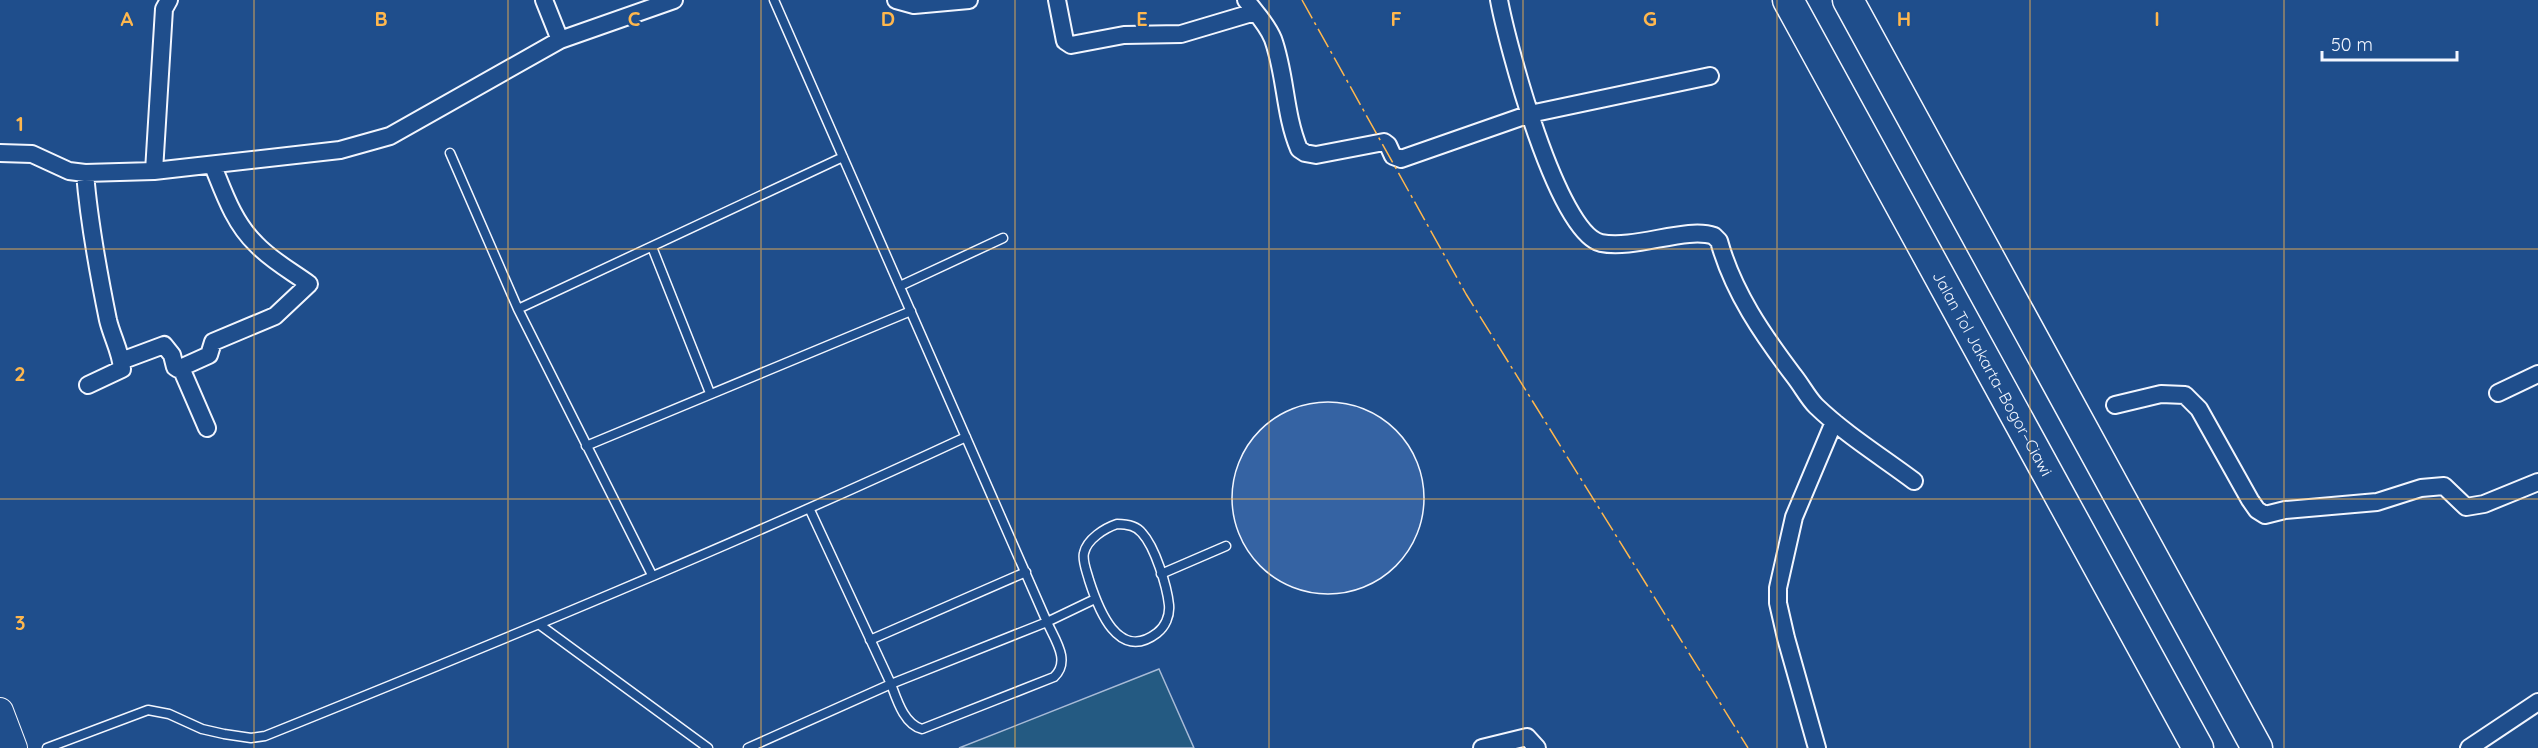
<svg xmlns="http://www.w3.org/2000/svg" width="2538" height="748" font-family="Quicksand,sans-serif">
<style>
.green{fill:#245a82;stroke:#a8bbd7;stroke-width:1.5}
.building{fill:#3563a3;stroke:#f2f6ff;stroke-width:1.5}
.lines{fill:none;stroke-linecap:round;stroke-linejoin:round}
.lane-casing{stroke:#f2f6ff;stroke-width:11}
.street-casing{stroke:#f2f6ff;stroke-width:20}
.primary-casing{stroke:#f2f6ff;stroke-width:28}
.highway-casing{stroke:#f2f6ff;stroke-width:33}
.lane{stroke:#1f4e8c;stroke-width:8}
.street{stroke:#1f4e8c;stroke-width:16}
.primary{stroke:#1f4e8c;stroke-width:26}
.highway{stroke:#1f4e8c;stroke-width:30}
.power{stroke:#ffb74d;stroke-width:1.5;stroke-dasharray:21 4.5 3 4.5;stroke-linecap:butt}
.grid{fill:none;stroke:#ffb74d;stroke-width:1.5;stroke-opacity:0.55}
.labels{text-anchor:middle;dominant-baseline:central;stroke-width:4.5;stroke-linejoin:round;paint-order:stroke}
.street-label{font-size:16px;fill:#f2f6ff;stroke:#1f4e8c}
.grid-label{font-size:20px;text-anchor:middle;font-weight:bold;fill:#ffb74d;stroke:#1f4e8c;stroke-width:4.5;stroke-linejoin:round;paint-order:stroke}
</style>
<rect width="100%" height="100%" fill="#1f4e8c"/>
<path class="green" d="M1159,669L1194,748H959Z"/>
<path class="building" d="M1232 498a96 96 0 1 1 192 0a96 96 0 1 1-192 0Z"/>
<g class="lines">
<defs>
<path id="lane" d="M774,0L1047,622L1095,599
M450,153L518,309L652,575
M652,247L710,393
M900,286L1003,238
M518,309L843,157
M586,446L911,311
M1117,524C1126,524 1136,525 1142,533C1155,547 1167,586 1169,605C1170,616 1165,627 1157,633C1118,663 1098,608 1089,580C1087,572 1082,561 1084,553C1087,539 1105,528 1117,524Z
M1161,574L1226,546
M540,625L708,748
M870,640L1026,572
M47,748L148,710L169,714L202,729L224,734L251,738L265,736C501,641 736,544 966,437
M748,748L891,684L1047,622C1055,640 1071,661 1054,677L922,729C904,724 897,700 891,684L810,510"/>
<path id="street" d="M544,0L560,40
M896,0L914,5L969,0
M1057,0L1065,41L1071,45L1124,35L1181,34L1255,12
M1246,0C1255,12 1267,24 1273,39C1286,75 1284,113 1299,149L1305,153L1316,155L1384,142L1388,145L1393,156L1401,159L1530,114L1710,76
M1499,0C1507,43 1557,233 1601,243C1635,250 1687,226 1714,236L1719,241C1733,292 1763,335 1794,376C1802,386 1808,398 1816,406C1845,434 1882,457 1914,481
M0,153L32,154L69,171L85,173L154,171L340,150L390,136L560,40L674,0
M154,171L164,9L169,0
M85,173C89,223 98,271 108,320C112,337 121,352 122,369L88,385
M121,361L164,345L172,355L175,367L178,369L209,355L213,342L275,316L309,284C291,271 271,260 256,244C234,223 224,193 213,166
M181,368L207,428
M2498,393L2538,374
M2115,405L2161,394L2185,395L2199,409L2250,500L2257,510L2265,515L2285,510L2377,502L2421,488L2444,486L2466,507L2484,504L2538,482
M1482,748L1527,737L1537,748
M1817,748L1786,638L1778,603V588L1794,517L1834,422
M2469,748L2538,702"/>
<path id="primary" d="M0,711L14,748"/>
<g id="highway">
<path id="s1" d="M1788,0L2198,748"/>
<path d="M1848,0L2257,748"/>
</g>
</defs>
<use href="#lane" class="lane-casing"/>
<use href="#street" class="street-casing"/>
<use href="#primary" class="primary-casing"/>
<use href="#highway" class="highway-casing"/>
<use href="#lane" class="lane"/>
<use href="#street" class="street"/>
<use href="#primary" class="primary"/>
<use href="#highway" class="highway"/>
<path class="power" d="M1302,0L1466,294L1748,748"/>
</g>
<path class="grid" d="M254,0V748M508,0V748M761,0V748M1015,0V748M1269,0V748M1523,0V748M1777,0V748M2030,0V748M2284,0V748M0,249H2538M0,499H2538"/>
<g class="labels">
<g class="street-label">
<text stroke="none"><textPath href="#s1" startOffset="426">Jalan Tol Jakarta–Bogor–Ciawi</textPath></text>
</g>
</g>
<g class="grid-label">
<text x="127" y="26">A</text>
<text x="381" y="26">B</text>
<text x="634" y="26">C</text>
<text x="888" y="26">D</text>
<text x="1142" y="26">E</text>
<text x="1396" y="26">F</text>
<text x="1650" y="26">G</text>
<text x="1904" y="26">H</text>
<text x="2157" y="26">I</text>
<text x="20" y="131">1</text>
<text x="20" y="381">2</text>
<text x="20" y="630">3</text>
</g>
<path d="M2322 51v9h135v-9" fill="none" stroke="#f2f6ff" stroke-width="3"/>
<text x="2331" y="51" font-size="18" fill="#f2f6ff" stroke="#1f4e8c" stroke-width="4.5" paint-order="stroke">50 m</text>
</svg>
